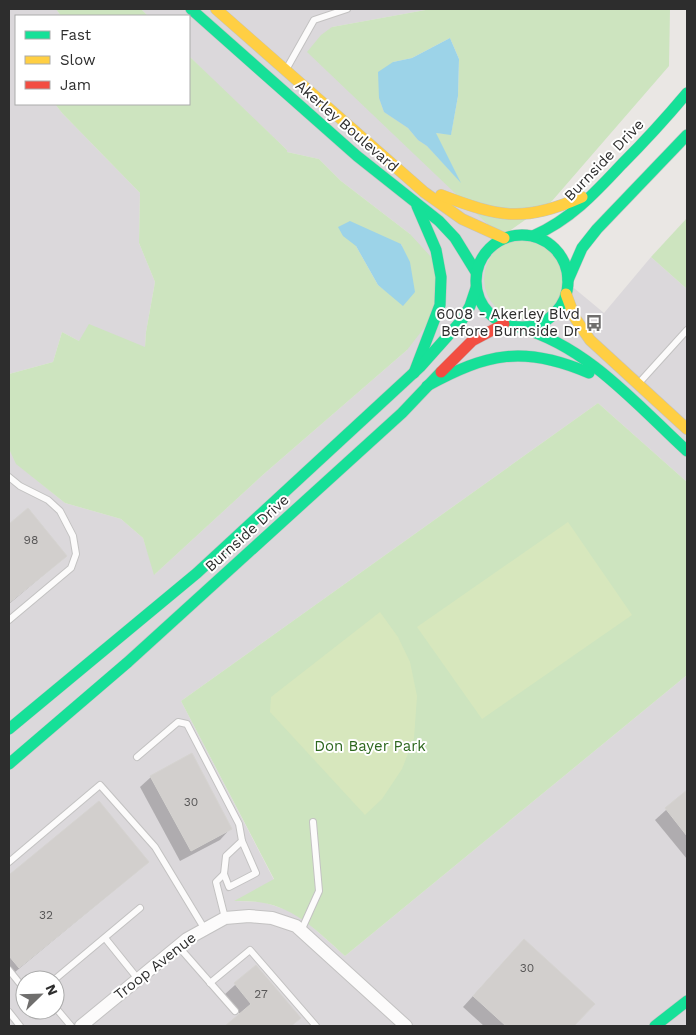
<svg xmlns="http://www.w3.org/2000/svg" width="696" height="1035" font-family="'Work Sans',sans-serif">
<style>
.industrial{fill:#dbd8db;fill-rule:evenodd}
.green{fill:#cde4bf;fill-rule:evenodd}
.pitch{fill:#d7e7bd}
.water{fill:#9cd3e8}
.shadow{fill:#0003}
.building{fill:#d2cfcd;stroke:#d5d3d0}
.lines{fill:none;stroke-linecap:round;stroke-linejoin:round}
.lane-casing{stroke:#c3c2c2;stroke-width:8}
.street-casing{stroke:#c3c2c2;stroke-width:14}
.fast-casing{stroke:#c3c2c2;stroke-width:12}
.slow-casing{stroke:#c3c2c2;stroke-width:12}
.jam-casing{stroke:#c3c2c2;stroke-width:12}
.lane{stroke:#fcfbfb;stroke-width:6}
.street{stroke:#fcfbfb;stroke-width:12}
.fast{stroke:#16e098;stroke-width:11}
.slow{stroke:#ffcf43;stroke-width:11}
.jam{stroke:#f24e42;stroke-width:11}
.labels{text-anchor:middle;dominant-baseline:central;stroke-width:4;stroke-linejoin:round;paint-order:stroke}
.number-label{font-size:12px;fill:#575656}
.street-label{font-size:15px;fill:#2d2d2d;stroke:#fff}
.poi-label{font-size:15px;fill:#2d2d2d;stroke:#fff;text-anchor:end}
.park-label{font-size:15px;fill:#2e681f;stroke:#fff}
</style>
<rect width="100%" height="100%" fill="#eae7e4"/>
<g class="industrial">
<polygon points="9,9 56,9 61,16 16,16 16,104 55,104 62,113 140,193 139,243 155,282 146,332 145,347 79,341 62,332 53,362 9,374"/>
<path d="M141,9h290l-99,18 169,210 44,27 59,49 47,-56 36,32v193l-89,-79 -417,298 93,179 -39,21 28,1 27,9 18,12 37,33 342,-281v351h-678v-577l8,15 48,39 56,16 22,19 12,36 110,-101 142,-123 3,-116 -69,-53 -22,-22 -32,-7v-2l-72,-68 -26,-26v-40h-41zM25,980h30v30h-30z"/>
</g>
<g class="green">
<polygon points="56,9 141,9 148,16 61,16"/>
<path d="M431,9h239l-1,57 -117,135 -51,36 -194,-185 14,-17 11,-8zM450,38l9,21 -1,37 -7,38 -16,-1 24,47 -32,-34 -9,-6 -10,-12 -24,-16 -5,-14 14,-36 19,-4z"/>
<path d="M189,56l98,94v2l32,7 22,22 69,53 33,36 -1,35 -35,45 -142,123 -111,102 -11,-37 -22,-19 -56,-16 -49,-39 -7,-15v-75l44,-12 9,-30 17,9 10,-17 56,23 1,-15 9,-50 -16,-39 1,-50 -78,-80 -7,-9h134zM380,236l22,9 2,60 -26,-20 -22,-39z"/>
<polygon points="687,218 687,289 651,257"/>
<circle cx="524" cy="279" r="40"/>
<path d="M598,403l89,79v193l-342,281c-37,-33 -58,-57 -111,-55l40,-22 -93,-178z"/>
</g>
<g class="pitch">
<polygon points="568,522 632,615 482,719 417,627"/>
<polygon points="380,612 398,637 410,662 417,696 414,738 402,769 382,799 365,815 270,712 271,697"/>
</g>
<g class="water">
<polygon points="450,38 459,59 458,96 451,135 436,133 461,183 427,146 418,140 408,128 384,112 379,98 378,72 393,62 412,58"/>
<polygon points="350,221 401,244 410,262 415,292 403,306 378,285 356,246 343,236 338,227"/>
</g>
<g class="shadow">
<polygon points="28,510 66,556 9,604 9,525"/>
<polygon points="151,777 230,829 220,840 180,861 140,787"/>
<polygon points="687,791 687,859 655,820"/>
<polygon points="99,802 136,872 9,977 9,876"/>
<polygon points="513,952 593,1004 573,1026 484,1026 463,1007"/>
<polygon points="256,966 299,1018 291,1026 228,1026 241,1015 224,995"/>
</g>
<g class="building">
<polygon points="28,508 67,556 9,603 9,524"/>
<polygon points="192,753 232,829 191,851 150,776"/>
<polygon points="687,790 687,836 665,808"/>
<polygon points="99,801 149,862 19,968 9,956 9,875"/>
<polygon points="524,939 595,1004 574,1026 506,1026 473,996"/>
<polygon points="256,965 301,1018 291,1026 225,1026 251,1004 234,983"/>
</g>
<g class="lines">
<g class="lane-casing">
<g id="lane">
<polyline points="287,68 314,20 347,9"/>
<polyline points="639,383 687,330"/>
<polyline points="9,477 20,486 48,500 60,511 73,536 76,554 71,568 9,620"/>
<polyline points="137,757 178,722 187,724 239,824 242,841 226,856 224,874 216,882 225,918"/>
<polyline points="9,862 100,785 155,847 204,928"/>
<polyline points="224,874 229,887 256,873 242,841"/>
<polyline points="301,931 319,891 313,822"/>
<polyline points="105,938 138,979"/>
<polyline points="178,946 235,1011"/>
<polyline points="9,970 25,990"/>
<polyline points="54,980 140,908"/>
<polyline points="210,983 250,950 316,1026"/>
<polyline points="55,1007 71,1026"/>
<polyline points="9,1012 20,1026"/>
</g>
</g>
<g class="street-casing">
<polyline id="street" points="81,1026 187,939 225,918 249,916 272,918 296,926 406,1026"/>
</g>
<g class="fast-casing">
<g id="fast">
<polyline points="191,9 357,156 439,221 455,238 476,272"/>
<circle cx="522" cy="281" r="46"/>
<path d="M533,236c37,-16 62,-43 89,-72 23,-23 44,-46 65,-71"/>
<polyline points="568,280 582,248 597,229 687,135"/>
<path d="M521,328c67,19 116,77 166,123"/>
<polyline points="414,373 440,305 441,277 436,250 417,206"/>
<path d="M427,386c60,-33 97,-41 162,-13"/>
<polyline points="9,729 197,573 420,367 462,320 470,306 476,288"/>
<polyline points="9,764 128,662 402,413 441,372"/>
<polyline points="655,1026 687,1001"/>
</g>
</g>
<g class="slow-casing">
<g id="slow">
<polyline points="216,9 424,192 462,219 504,238"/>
<path d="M441,195c58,22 82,28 141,2"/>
<polyline points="566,294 575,318 590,340 687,429"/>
</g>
</g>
<g class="jam-casing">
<polyline id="jam" points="441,372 472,341 504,324"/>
</g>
<use href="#lane" class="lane"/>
<use href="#street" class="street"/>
<use href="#fast" class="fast"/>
<use href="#slow" class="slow"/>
<use href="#jam" class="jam"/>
</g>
<defs>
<g id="bus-bare" transform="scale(1.35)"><path d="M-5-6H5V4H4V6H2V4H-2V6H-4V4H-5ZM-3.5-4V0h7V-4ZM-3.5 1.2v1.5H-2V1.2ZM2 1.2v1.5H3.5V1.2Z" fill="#6f6e6d" stroke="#fff" stroke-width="2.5" paint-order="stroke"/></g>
</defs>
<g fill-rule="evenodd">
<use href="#bus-bare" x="594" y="323"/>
</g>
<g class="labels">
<g class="number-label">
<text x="31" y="540">98</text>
<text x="191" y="802">30</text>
<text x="46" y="915">32</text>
<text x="527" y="968">30</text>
<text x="261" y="994">27</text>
</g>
<g class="street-label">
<text transform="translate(347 126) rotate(41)">Akerley Boulevard</text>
<text transform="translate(604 160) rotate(-46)">Burnside Drive</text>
<text transform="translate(247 533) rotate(-42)">Burnside Drive</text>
<text transform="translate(155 966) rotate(-38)">Troop Avenue</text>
</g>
<g class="poi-label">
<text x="580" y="314">6008 - Akerley Blvd<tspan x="580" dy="17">Before Burnside Dr</tspan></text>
</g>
<g class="park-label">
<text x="370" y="746">Don Bayer Park</text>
</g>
</g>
<rect width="696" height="1035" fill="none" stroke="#2d2d2d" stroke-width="20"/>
<rect x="15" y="15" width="175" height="90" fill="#ffffff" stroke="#ababab"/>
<rect x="25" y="31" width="25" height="8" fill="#16e098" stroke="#ababab"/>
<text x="60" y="40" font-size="15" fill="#2d2d2d">Fast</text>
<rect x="25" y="56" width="25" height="8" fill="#ffcf43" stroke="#ababab"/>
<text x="60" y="65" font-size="15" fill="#2d2d2d">Slow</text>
<rect x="25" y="81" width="25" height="8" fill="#f24e42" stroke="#ababab"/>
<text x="60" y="90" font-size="15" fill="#2d2d2d">Jam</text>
<g transform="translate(40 995) rotate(67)"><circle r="24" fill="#ffffff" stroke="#ababab"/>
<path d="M0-4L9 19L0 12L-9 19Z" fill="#6f6e6d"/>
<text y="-8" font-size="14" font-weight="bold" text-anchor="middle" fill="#2d2d2d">N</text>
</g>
</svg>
